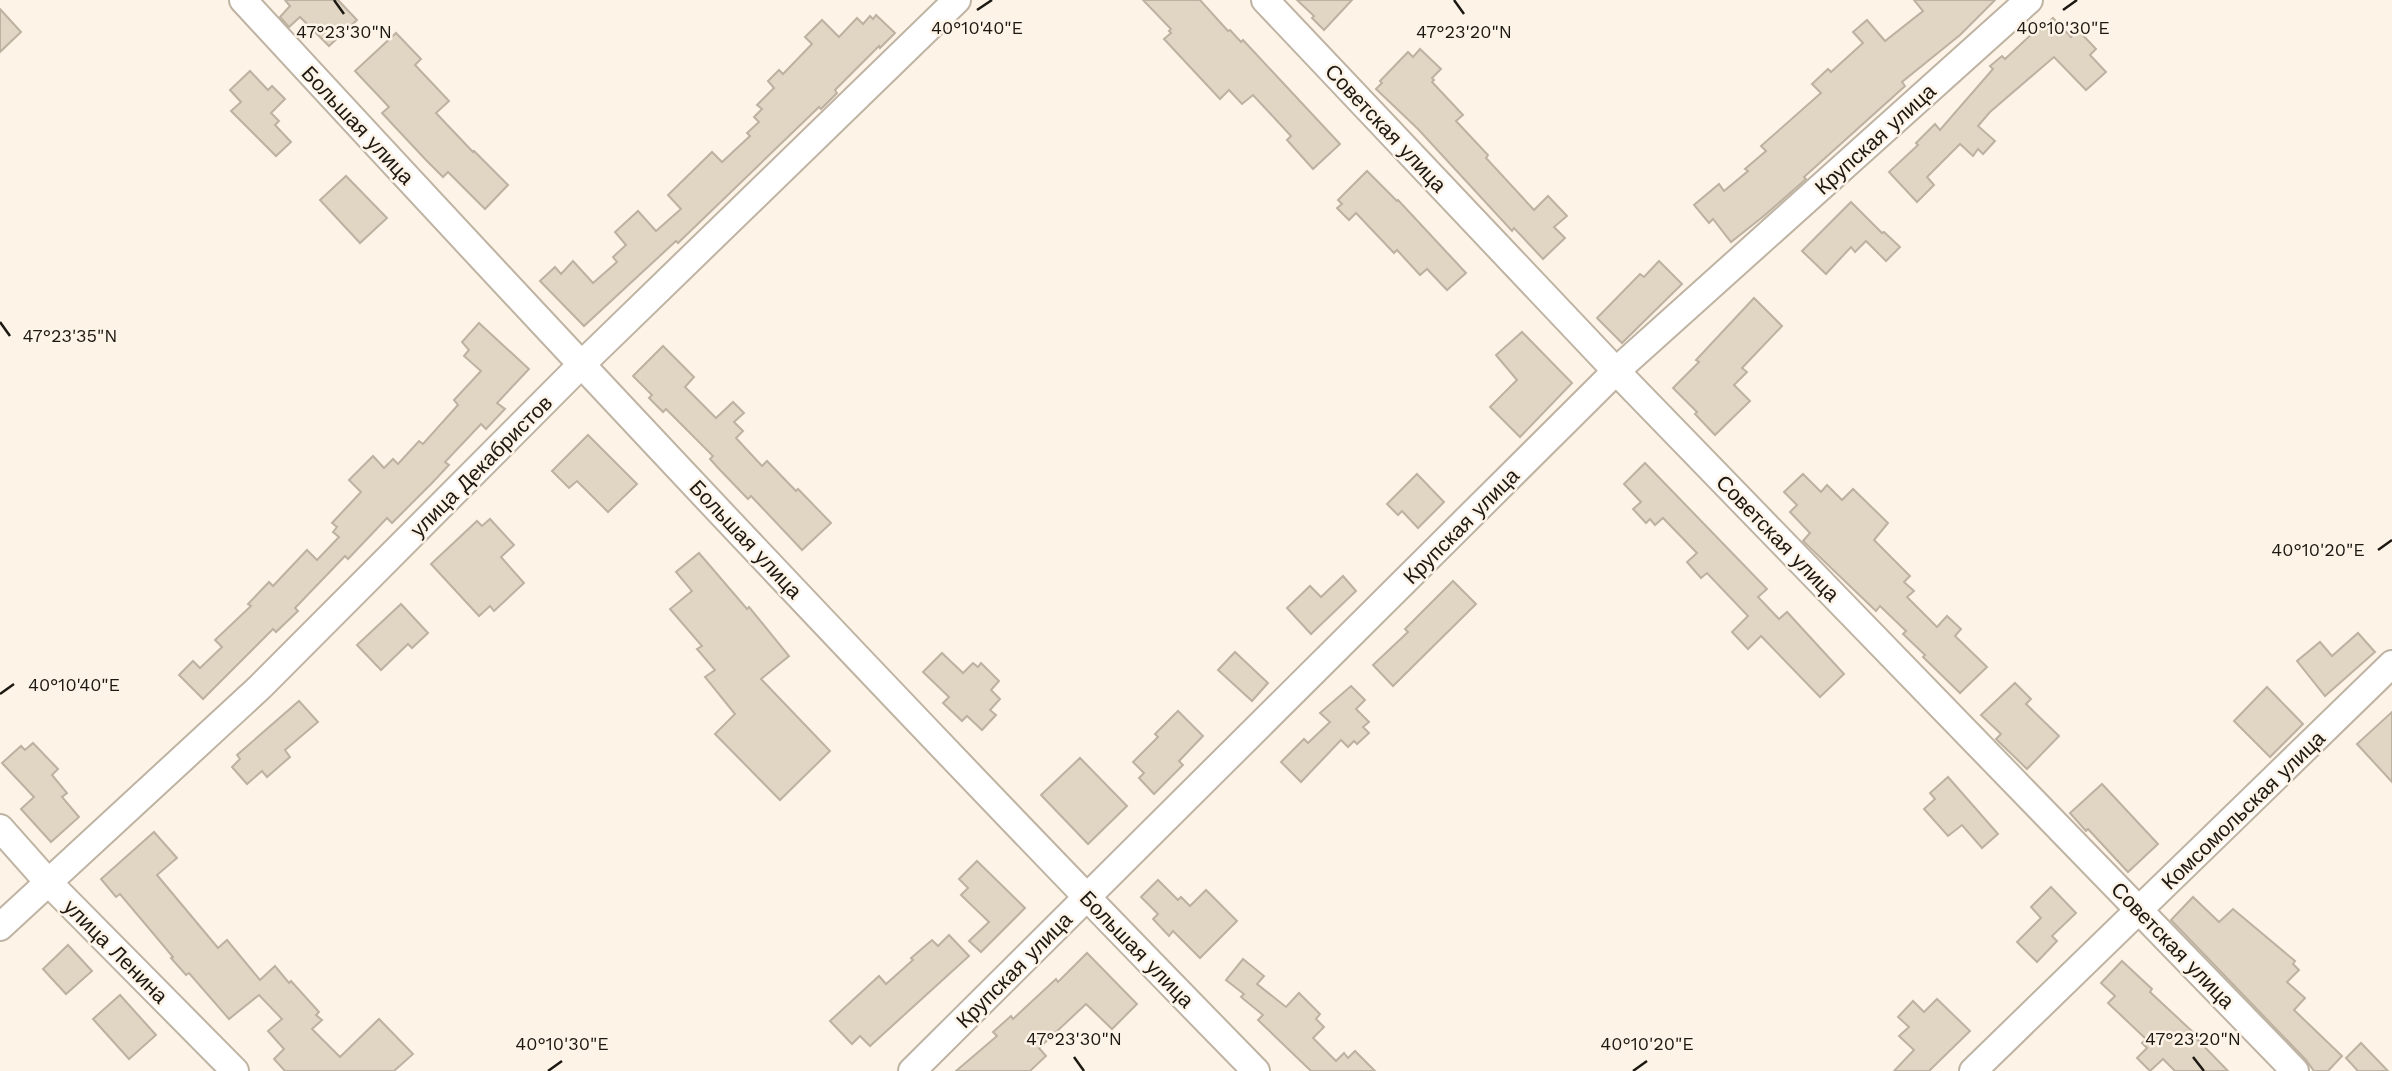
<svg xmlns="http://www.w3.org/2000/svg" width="2392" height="1071" font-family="'Work Sans',sans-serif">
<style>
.building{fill:#e1d5c4;stroke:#bdb1a1;stroke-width:2}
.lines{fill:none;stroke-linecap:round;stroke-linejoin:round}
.minor-casing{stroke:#bfb3a3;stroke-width:30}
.minor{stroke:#fff;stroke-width:26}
.ticks{fill:none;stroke:#1c1812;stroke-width:2.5}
.labels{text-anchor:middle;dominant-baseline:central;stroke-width:5;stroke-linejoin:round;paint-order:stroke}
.street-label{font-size:21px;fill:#1c1812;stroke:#fdf3e6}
.ticks-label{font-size:18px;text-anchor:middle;fill:#1c1812;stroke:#fdf3e6;stroke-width:5;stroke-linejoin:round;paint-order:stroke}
</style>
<rect width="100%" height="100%" fill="#fdf3e6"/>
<g class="building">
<polygon points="285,0 338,0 357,20 329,46 300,17 289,27 280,17 290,6"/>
<polygon points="1143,0 1200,0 1228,31 1230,30 1241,42 1243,40 1340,144 1313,169 1287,140 1291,136 1253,95 1242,104 1229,90 1220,99 1164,39 1171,33 1169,31 1171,29"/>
<polygon points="1297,0 1352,0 1324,30 1312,18 1314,16"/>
<polygon points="1914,0 1995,0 1960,35 1902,82 1905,86 1804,177 1806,179 1765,215 1731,242 1713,219 1709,223 1694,205 1719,184 1724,191 1748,171 1745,169 1766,151 1761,146 1821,93 1812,84 1828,69 1831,72 1863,43 1853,32 1867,20 1885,41 1923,11"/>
<polygon points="0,9 21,32 0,52"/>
<polygon points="876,15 895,33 880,48 879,46 835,90 837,93 821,109 819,107 678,243 676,241 584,326 540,281 555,267 561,274 573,261 593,283 617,262 613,257 626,245 615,232 638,211 656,231 681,209 668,195 712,152 722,162 750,136 747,133 759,122 754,117 762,109 757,105 774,88 768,81 779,70 783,74 812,44 805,37 822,20 839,37 857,18 863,24 870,16 873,19"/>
<polygon points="2053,18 2071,37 2078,30 2096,49 2090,55 2106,72 2086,90 2054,57 1990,112 1978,126 1995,141 1983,154 1978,149 1973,156 1960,144 1927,177 1934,185 1917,202 1889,172 1918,145 1916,143 1935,124 1940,130 1993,69 1990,66 2002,56 2005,59 2038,28 2040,30"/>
<polygon points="396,33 421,59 415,65 449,101 436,113 473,152 474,151 508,185 485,209 448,172 443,177 426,160 382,113 389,107 355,71"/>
<polygon points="1420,49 1441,69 1432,78 1434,80 1432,82 1463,115 1456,121 1488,155 1486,158 1534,210 1548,196 1567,216 1554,227 1565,238 1543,259 1514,228 1512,231 1418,129 1376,89 1382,83 1380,81 1408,52 1413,57"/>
<polygon points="250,71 268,90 272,86 285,99 271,113 279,121 275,125 291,142 276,156 231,111 241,102 230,90"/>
<polygon points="1367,171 1397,201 1398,200 1466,273 1447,290 1427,269 1420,275 1397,250 1394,253 1356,213 1349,220 1337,208 1342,204 1338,200"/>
<polygon points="346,176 387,218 360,243 320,200"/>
<polygon points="1851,202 1882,233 1884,232 1900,247 1886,261 1866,241 1855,252 1851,247 1826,274 1802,251"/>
<polygon points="1659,261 1682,284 1622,343 1597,318 1640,274 1644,277"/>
<polygon points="1754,298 1782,326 1742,368 1747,372 1734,385 1750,401 1715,435 1695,414 1697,412 1673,388 1699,362 1696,360"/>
<polygon points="479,323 529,369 497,403 505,409 486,429 481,424 445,462 449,465 432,483 392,523 387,518 348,559 345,556 295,608 298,611 276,632 273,629 203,699 179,675 193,661 200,668 222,647 215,640 251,606 248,604 269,582 273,586 307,550 317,560 339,537 333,532 337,527 332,523 361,492 349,480 373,456 384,468 393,459 398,464 419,441 423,444 458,405 454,400 481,371 464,356 469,350 462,342"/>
<polygon points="1522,332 1572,383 1520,437 1490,407 1517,380 1496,355"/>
<polygon points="663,346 694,377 685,387 716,418 733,402 744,413 734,422 743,431 736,438 762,466 767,461 796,491 798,489 831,523 802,550 751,496 748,499 720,470 710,459 713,456 666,409 663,412 649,398 652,395 633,376"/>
<polygon points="588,435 637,484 608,512 577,481 569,488 552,471"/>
<polygon points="1645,463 1767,589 1758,597 1779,619 1787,612 1844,674 1820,697 1761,636 1748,649 1732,632 1748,616 1707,573 1701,578 1687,562 1697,553 1663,518 1655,525 1650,519 1646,523 1633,509 1641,502 1624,484"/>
<polygon points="1417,474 1444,502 1418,528 1402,511 1398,515 1387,504"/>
<polygon points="1803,474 1821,492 1827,485 1842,500 1853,489 1888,523 1874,540 1910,576 1904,582 1914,591 1907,597 1937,627 1947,616 1961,629 1955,636 1987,667 1960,693 1923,657 1925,655 1903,634 1906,631 1880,606 1876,611 1803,541 1810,533 1790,512 1797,505 1784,492"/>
<polygon points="490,519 514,545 501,557 524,583 494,611 490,606 479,616 431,564 477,521 482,526"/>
<polygon points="699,553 747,609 749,607 789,656 761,679 830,751 780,800 715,734 735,714 705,677 715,670 697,649 702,646 670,609 692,591 676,572"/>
<polygon points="1343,576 1356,591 1311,634 1287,608 1310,586 1321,597"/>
<polygon points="1453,581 1476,604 1393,686 1373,665 1408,632 1405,629"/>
<polygon points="401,604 428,633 412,648 408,644 381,670 357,645"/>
<polygon points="2358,633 2375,652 2325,696 2297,661 2320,642 2332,656"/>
<polygon points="1235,652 1268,683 1252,701 1218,670"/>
<polygon points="942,653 963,673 973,663 978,667 981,663 999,681 991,690 1000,699 990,710 996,715 982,730 967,716 962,721 943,703 949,697 923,672"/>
<polygon points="2015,683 2031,699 2026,704 2059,736 2027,769 1996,739 2001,734 1981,715"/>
<polygon points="1351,686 1365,700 1356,709 1369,722 1363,727 1369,733 1357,744 1354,741 1348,747 1341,740 1301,782 1281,762 1304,739 1308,743 1330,722 1320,713"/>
<polygon points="2267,687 2303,724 2270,757 2234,721"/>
<polygon points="299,701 318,722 285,750 290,757 267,777 262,771 247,784 232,767 240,759 237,755"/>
<polygon points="1178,711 1203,736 1179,761 1183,765 1154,794 1139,778 1144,773 1133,762 1158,737 1155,734"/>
<polygon points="2392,712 2392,782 2357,744"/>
<polygon points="33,743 58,769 52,775 67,793 62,797 79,817 51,842 21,809 34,797 2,763 21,746 25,750"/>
<polygon points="1080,758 1127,806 1088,844 1041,795"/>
<polygon points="1948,777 1998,834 1982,848 1962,825 1948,836 1924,809 1935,799 1930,793"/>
<polygon points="2102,784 2158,844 2128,872 2088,829 2086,831 2070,813"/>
<polygon points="154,832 177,858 157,875 218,948 227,940 260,980 275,966 289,983 291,981 319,1012 316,1015 322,1020 312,1029 340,1057 379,1019 413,1054 394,1071 285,1071 274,1059 284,1049 268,1031 282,1019 259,995 229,1019 189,973 186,975 171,958 173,957 120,894 116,897 101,879"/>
<polygon points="977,861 1025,908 981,952 969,941 989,922 961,895 968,888 959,879"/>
<polygon points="1158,880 1178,900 1181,897 1190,906 1206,890 1237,921 1200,958 1173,931 1169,936 1153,919 1158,914 1141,897"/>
<polygon points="2051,887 2076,913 2052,936 2057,941 2037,962 2017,942 2041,918 2031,907"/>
<polygon points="2193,897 2219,922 2233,909 2295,961 2293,964 2299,970 2287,982 2305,998 2294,1010 2342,1056 2328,1071 2314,1071 2306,1060 2171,920"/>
<polygon points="949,935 969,956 870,1046 860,1036 852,1044 830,1021 879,976 886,984 913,960 911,958 932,940 938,946"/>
<polygon points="68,945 92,971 66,994 43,969"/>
<polygon points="1087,953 1137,1004 1112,1029 1086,1004 1039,1048 1046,1056 1030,1071 956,1071 997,1036 993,1032 1011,1016 1013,1019 1056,979 1058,982"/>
<polygon points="1243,959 1264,976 1257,984 1286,1007 1299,993 1320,1014 1316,1019 1324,1027 1313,1038 1336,1061 1344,1053 1348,1058 1355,1051 1375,1071 1311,1071 1258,1020 1263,1015 1241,997 1244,994 1226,980"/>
<polygon points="2122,961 2152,989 2150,992 2195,1034 2193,1035 2228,1071 2175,1071 2163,1059 2150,1071 2137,1058 2147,1048 2142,1043 2146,1039 2108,1003 2115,996 2101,983"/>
<polygon points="120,995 156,1035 129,1059 93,1019"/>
<polygon points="1937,999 1970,1031 1929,1071 1894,1071 1914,1050 1899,1036 1909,1027 1898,1017 1913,1001 1924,1012"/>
<polygon points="2361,1043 2388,1071 2358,1071 2346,1058"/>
</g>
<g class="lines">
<g class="minor-casing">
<g id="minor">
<path d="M243,0c333,361 669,720 1013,1071"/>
<polyline points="1265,0 1616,371 2295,1071"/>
<polyline points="0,828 48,882 235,1071"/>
<polyline points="0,927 260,687 581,365 957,0"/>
<polyline points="912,1071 1616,371 2029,0"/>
<polyline points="1973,1071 2392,664"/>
</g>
</g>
<use href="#minor" class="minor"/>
</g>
<path class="ticks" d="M334,0l10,14M1454,0l10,14M977,10l15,-10M2063,10l14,-10M0,322l10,14M2378,550l14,-10M0,694l14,-10M1074,1057l10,14M2193,1057l11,14M548,1071l14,-10M1633,1071l14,-10"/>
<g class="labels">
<g class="street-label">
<text transform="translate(358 125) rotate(47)">Большая улица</text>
<text transform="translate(1386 128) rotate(47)">Советская улица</text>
<text transform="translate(1875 139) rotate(-42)">Крупская улица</text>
<text transform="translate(481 466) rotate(-45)">улица Декабристов</text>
<text transform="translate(1461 526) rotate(-45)">Крупская улица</text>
<text transform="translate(1778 538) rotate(46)">Советская улица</text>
<text transform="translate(746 539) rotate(47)">Большая улица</text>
<text transform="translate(2243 810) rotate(-44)">Комсомольская улица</text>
<text transform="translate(2173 945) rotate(46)">Советская улица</text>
<text transform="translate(1137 949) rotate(46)">Большая улица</text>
<text transform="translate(116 951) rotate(45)">улица Ленина</text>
<text transform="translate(1014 970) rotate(-45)">Крупская улица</text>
</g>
</g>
<g class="ticks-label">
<text x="977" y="34">40°10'40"E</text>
<text x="2063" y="34">40°10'30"E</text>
<text x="344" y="38">47°23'30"N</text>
<text x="1464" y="38">47°23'20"N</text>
<text x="70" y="342">47°23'35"N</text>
<text x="2318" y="556">40°10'20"E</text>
<text x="74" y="691">40°10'40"E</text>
<text x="1074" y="1045">47°23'30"N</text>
<text x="2193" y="1045">47°23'20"N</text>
<text x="562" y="1050">40°10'30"E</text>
<text x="1647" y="1050">40°10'20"E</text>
</g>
</svg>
